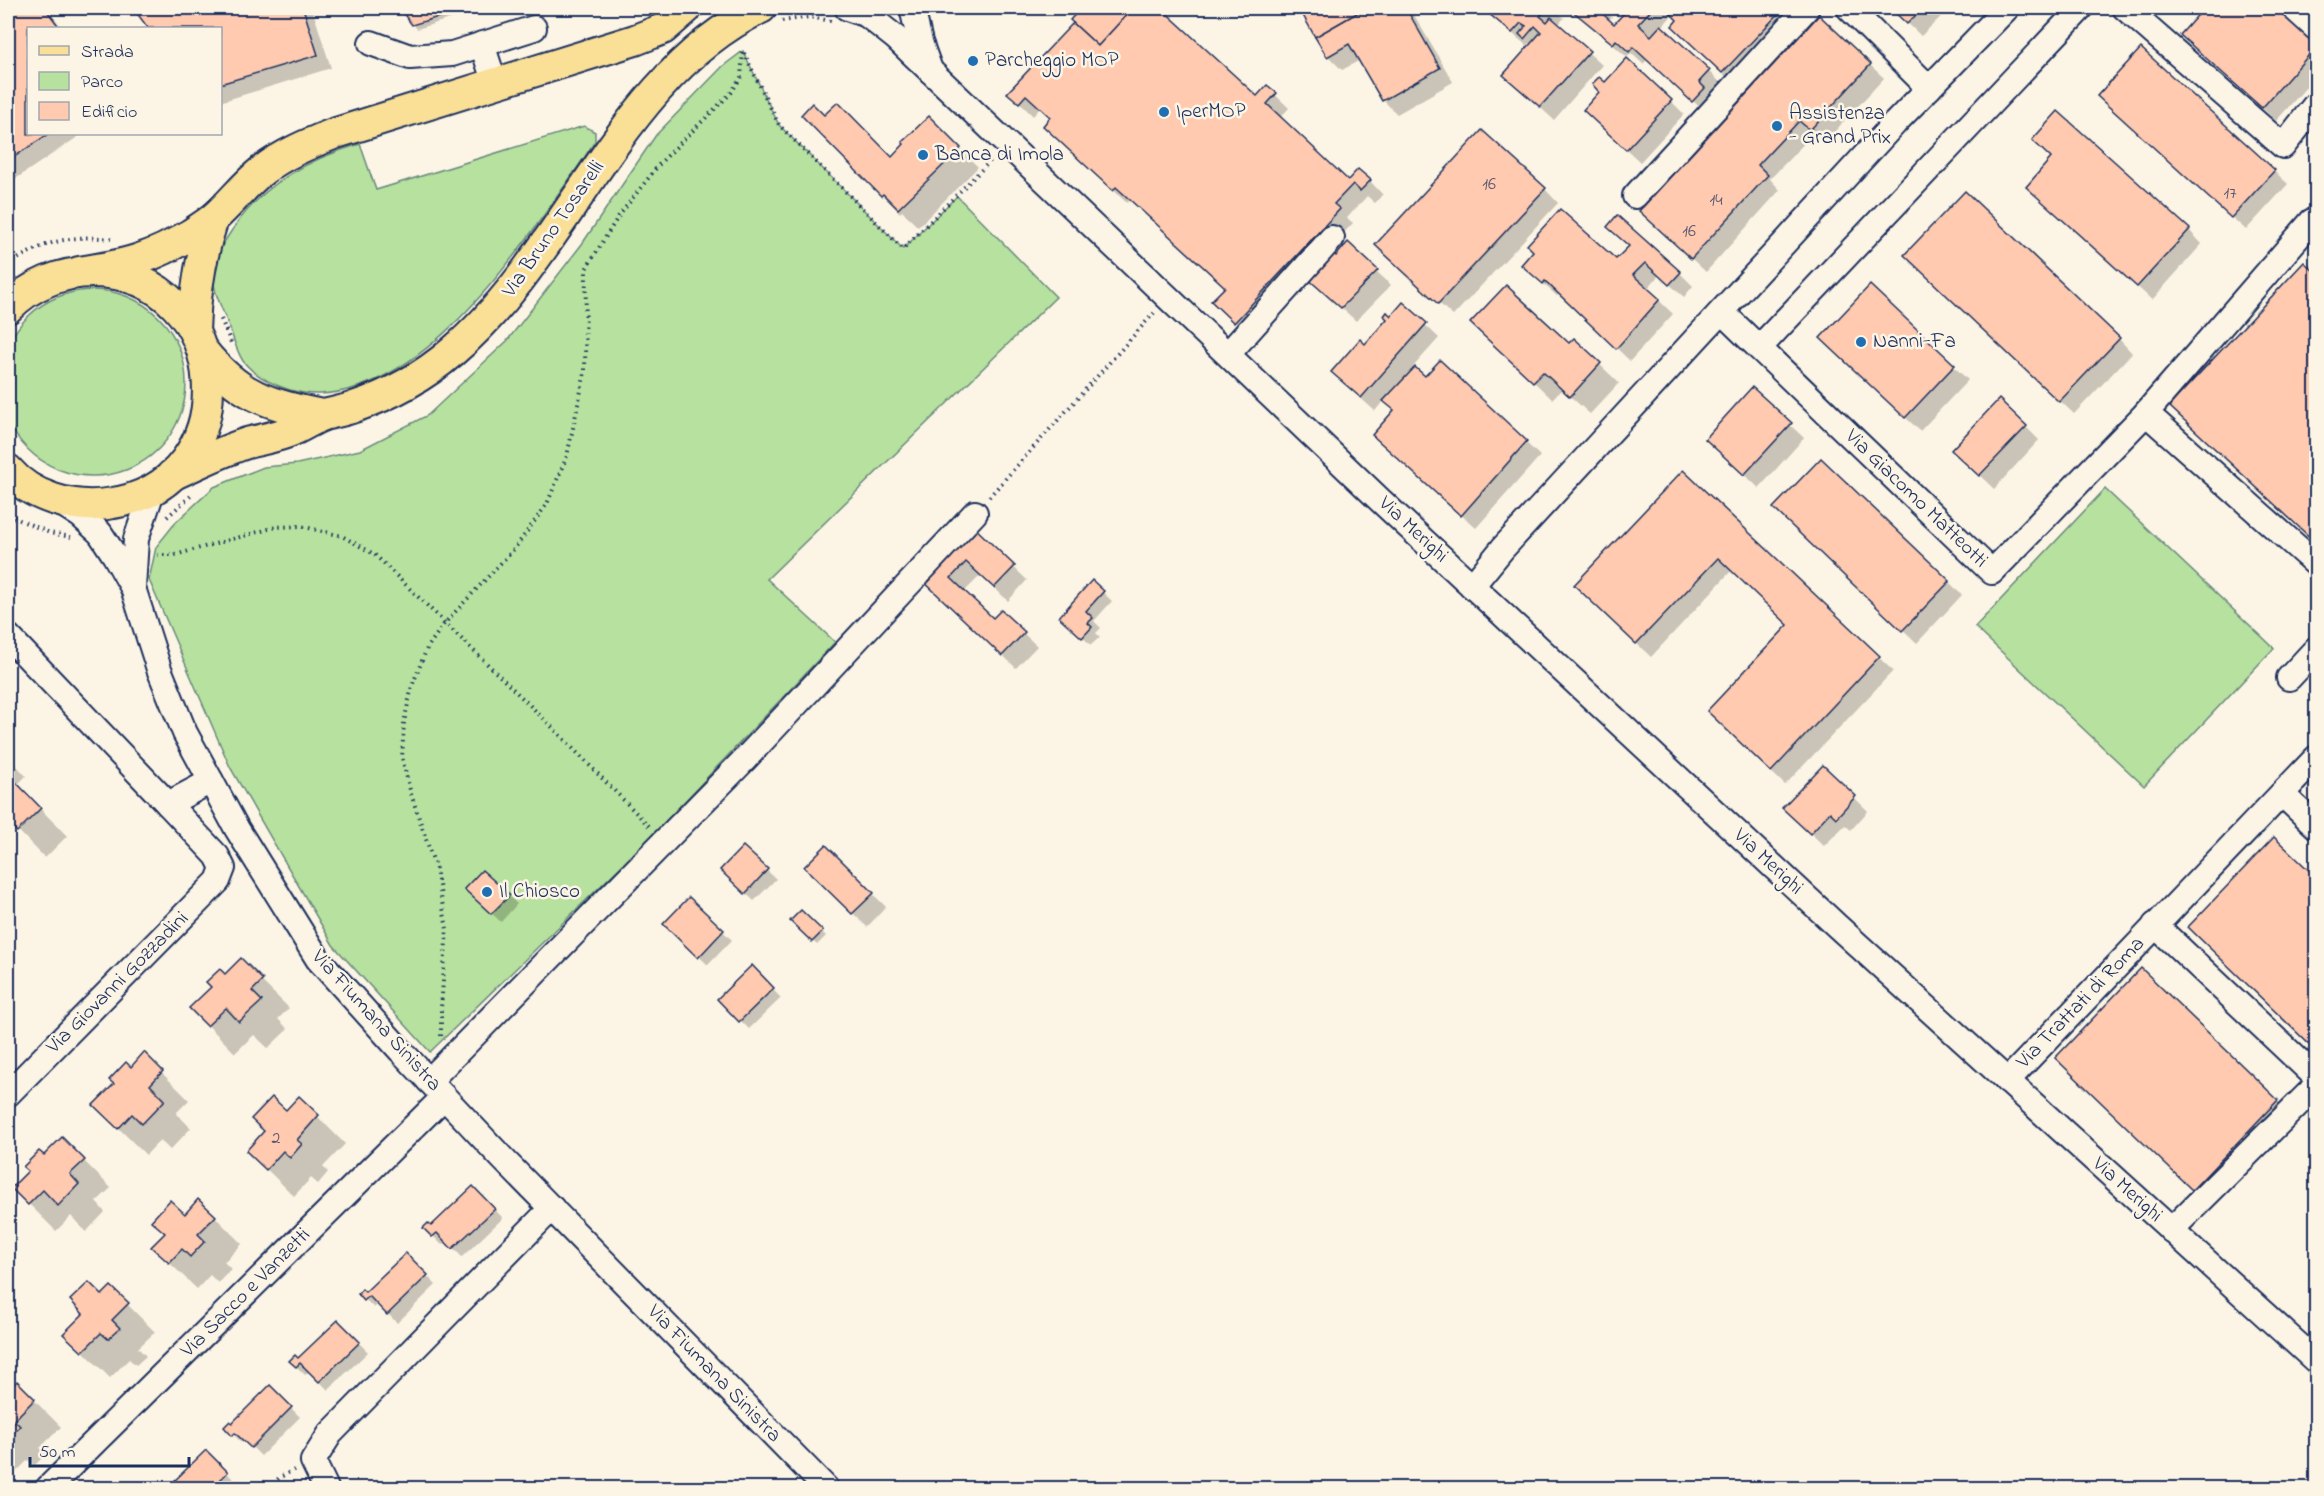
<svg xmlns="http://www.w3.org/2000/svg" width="2324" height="1496" font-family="'Indie Flower',sans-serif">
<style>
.green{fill:#b7e19e;stroke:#69887e;stroke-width:1.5}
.shadow{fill:#0003}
.building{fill:#ffcaaf;stroke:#1b2f5e;stroke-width:1.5}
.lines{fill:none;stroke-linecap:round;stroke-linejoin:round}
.minor-casing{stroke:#1b2f5e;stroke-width:28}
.major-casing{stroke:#1b2f5e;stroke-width:34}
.path{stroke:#1b2f5e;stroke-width:4;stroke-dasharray:1.5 4.5;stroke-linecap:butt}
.minor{stroke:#fcf5e5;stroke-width:24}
.major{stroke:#fadf96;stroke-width:30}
.poi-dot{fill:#1f6fb2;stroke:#fcf5e5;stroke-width:2}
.labels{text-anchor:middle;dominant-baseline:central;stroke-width:5;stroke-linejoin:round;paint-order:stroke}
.number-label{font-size:18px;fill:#545672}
.poi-label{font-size:21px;fill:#1b2f5e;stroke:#fcf5e5;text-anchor:start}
.street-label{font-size:21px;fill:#1b2f5e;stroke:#fcf5e5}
</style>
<rect width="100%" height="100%" fill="#fcf5e5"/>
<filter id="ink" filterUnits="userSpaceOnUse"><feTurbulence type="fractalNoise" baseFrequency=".0167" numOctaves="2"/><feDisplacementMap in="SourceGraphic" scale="12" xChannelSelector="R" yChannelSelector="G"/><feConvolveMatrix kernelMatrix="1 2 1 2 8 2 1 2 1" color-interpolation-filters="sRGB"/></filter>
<g filter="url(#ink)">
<g class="green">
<polygon points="743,51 779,125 903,249 957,196 1056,297 767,579 835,642 650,838 430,1052 333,945 230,767 149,580 156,547 176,522 214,487 264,467 297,464 360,450 428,415 507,341 582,244 656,135 723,66"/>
<path d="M584,126l11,6v9c-14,23 -31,45 -46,67 -50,71 -133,182 -229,186 -25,1 -61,-12 -77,-33 -8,-12 -11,-30 -17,-42 -8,-21 -16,-33 -11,-56 3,-12 10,-23 17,-33 31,-46 76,-71 128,-86l16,46z"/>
<circle cx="93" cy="383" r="93"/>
<polygon points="2105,489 2274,648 2144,786 1975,627"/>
</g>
<g class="shadow">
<polygon points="20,8 47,8 62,28 28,28 28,134 82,134 8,184 8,16"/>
<polygon points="135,8 312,8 331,68 220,102 220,28 150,28"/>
<polygon points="401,8 485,8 417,29"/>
<polygon points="1083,8 1160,8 1257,98 1267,87 1289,108 1280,118 1348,182 1370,181 1383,195 1375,203 1367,196 1347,218 1353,223 1249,335 1227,315 1226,287 1131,199 1127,203 1058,139 1052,118 1041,107 1033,116 1010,93 1075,23 1072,20"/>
<polygon points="1300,8 1410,8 1453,82 1397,114 1383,100 1360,60 1342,70 1328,56"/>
<polygon points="1483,8 1562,8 1558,12 1564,18 1558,25 1602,65 1554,120 1519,88 1532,45 1529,43 1527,46"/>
<polygon points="1570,8 1603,8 1612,17 1609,21 1614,26 1626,12 1621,8 1810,8 1736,86 1688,40 1679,20 1673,14 1662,27 1723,85 1707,114 1648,59 1643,64 1631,53 1627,57"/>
<polygon points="1892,8 1950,8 1921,36"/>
<polygon points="2206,8 2284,8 2316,36 2316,76 2276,121 2182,35"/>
<polygon points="1870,65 1884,78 1825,142 1814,133 1770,179 1780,190 1706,272 1654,224"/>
<polygon points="1605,84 1671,101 1684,114 1640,162 1598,123 1601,92"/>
<polygon points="2113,110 2274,171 2288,184 2246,230"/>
<polygon points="803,115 824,117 892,159 929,118 978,167 918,227 902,211 900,213"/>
<polygon points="2053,159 2189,230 2202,244 2152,300 2041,200"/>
<polygon points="1545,189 1558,203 1453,316 1391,259"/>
<polygon points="1348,245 1391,285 1356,321 1323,291 1336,258"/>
<polygon points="1630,247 1680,273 1693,286 1684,297 1659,275 1647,289 1673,314 1630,361 1560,294 1557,296 1537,278 1617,261"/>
<polygon points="2304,264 2316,275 2316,542 2185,420"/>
<polygon points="1920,269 2119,339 2132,353 2074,414"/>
<polygon points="1870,287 1968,380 1920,431 1836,352"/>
<polygon points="1403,304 1439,338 1413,367 1425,378 1440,362 1540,456 1476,528 1387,448 1395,411 1384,400 1375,411 1346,385 1365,346"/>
<polygon points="1574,340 1619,383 1590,414 1562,389 1552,399 1491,341 1569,345"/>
<polygon points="1752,389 1804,438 1759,488 1720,452"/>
<polygon points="2026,427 2039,440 1994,489 1967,463"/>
<polygon points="1683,472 1893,671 1785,785 1722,725 1790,625 1732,570 1651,657 1589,599"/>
<polygon points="1789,522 1949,582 1962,595 1917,643"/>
<polygon points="972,527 1027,580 1008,601 981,575 964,592 993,620 1023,633 1037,646 1016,668 937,592"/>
<polygon points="1092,582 1112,601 1094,621 1101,628 1096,633 1100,637 1091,645 1069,625"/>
<polygon points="8,756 26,776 17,785 67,836 45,858 8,820"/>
<polygon points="1823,767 1868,811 1851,830 1845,825 1824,846 1798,821"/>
<polygon points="2274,839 2316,879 2316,1049 2203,941"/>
<polygon points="826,847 886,907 867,927 806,867"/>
<polygon points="743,848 776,879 754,901 722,870"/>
<polygon points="509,896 517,904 501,922 475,898"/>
<polygon points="689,899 732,940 708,965 665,924"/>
<polygon points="801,912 826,936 817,945 792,921"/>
<polygon points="241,961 289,1008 278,1019 288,1029 268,1048 254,1035 235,1053 191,1008"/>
<polygon points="752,968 781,998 749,1029 719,999"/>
<polygon points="2141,970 2291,1114 2206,1202 2070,1072"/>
<polygon points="8,1024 13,1030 8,1035"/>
<polygon points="144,1055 189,1100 176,1113 191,1128 170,1150 160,1140 146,1155 95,1105"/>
<polygon points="299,1098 345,1144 323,1167 328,1172 318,1184 311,1178 294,1196 248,1151"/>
<polygon points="62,1139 111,1188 96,1202 105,1212 86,1232 71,1216 56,1231 13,1188"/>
<polygon points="473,1188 503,1218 462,1257 446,1241 442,1245 425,1228 431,1228"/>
<polygon points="185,1216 215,1217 242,1244 224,1262 231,1269 218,1283 210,1275 197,1289 153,1247"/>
<polygon points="406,1255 436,1285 397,1323 378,1304 374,1308 360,1294 366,1294"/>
<polygon points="111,1288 155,1332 138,1348 146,1356 136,1365 129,1359 110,1378 66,1334"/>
<polygon points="338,1322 368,1352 328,1390 310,1371 305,1375 291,1361 298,1360"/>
<polygon points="17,1383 61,1427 40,1448 46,1454 34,1466 28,1460 14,1474 8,1467 8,1392"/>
<polygon points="270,1387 300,1417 261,1456 245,1440 242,1443 226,1427 232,1425"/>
<polygon points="206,1452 236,1482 229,1488 169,1488"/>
</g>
<g class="building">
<polygon points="17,8 45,8 60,28 28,28 28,134 48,134 8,161 8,14"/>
<polygon points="133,8 303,8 318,55 220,84 220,28 148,28"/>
<polygon points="399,8 469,8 412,25"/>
<polygon points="1081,8 1133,8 1098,46 1070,20"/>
<polygon points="1133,8 1161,8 1257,96 1267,85 1277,93 1267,104 1348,180 1358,169 1371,180 1360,191 1353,184 1334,204 1340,209 1234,323 1211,301 1225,287 1116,187 1113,191 1043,126 1050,117 1026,95 1019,103 1007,93 1073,23 1098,46"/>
<polygon points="1299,8 1366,8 1315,37"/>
<polygon points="1366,8 1406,8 1440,68 1382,101 1349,44 1327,57 1315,37"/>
<polygon points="1482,8 1548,8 1540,16 1547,22 1551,17 1590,51 1540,107 1503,75 1541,32 1535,26 1524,39 1519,34 1526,26 1521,23 1512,33"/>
<polygon points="1569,8 1596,8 1614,24 1625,12 1620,8 1653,8 1638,24 1651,36 1661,25 1710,70 1699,82 1705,88 1692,102 1633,47 1629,52 1616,40 1613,44"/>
<polygon points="1675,8 1784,8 1722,73 1672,26 1677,20 1670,13"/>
<polygon points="1890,8 1923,8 1907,24"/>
<polygon points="2204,8 2287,8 2316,34 2316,47 2262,108 2180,35"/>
<polygon points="1819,15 1871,64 1810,130 1799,121 1758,165 1768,175 1691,259 1639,211"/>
<polygon points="2141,48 2275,170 2231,218 2097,96"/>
<polygon points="1627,58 1672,100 1626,150 1583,110 1599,92 1592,84 1599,77 1605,82"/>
<polygon points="838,102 892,157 904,144 902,142 929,116 961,148 898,209 883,194 881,196 801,115 812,103 824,115"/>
<polygon points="2058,111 2190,229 2137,287 2026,187 2051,158 2032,140"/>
<polygon points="1482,130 1546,188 1438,304 1375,245"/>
<polygon points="1965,191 2120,338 2059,402 1904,255"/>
<polygon points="1560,209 1616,259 1629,246 1607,227 1617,215 1681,272 1669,285 1645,263 1633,275 1660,299 1616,349 1545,281 1543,284 1521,265 1533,251 1527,245"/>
<polygon points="1348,242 1378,270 1341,308 1307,278 1331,251 1336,256"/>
<polygon points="2304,262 2316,273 2316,543 2169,406"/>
<polygon points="1506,285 1569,343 1574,338 1601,363 1570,397 1543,372 1533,382 1470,323"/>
<polygon points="1870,285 1955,365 1905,418 1820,338"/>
<polygon points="1403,302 1427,323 1361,398 1331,372 1360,339 1365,344 1387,319 1384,316 1387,312 1391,316"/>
<polygon points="1440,360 1527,441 1461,516 1372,435 1394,410 1383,401 1415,367 1425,376"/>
<polygon points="1752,387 1792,423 1744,475 1705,439"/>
<polygon points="1999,399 2027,426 1979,476 1951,450"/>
<polygon points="1821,458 1950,581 1902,631 1773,508"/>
<polygon points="1683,470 1880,656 1771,772 1707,711 1788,625 1718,558 1636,644 1574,585"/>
<polygon points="972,525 1015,566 994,588 966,562 951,578 993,618 1001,610 1025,632 1002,656 921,579"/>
<polygon points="1092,580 1104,591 1086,611 1093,618 1088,623 1092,627 1082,638 1059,617"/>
<polygon points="1823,765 1856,796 1836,818 1830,812 1810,834 1782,808"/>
<polygon points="8,774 41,808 17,832 8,822"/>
<polygon points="2274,837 2316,877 2316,1051 2188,927"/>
<polygon points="826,845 874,893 852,914 804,867"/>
<polygon points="743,846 768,869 745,894 720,870"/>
<polygon points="482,870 510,895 491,914 464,889"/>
<polygon points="689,897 724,930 698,958 663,924"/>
<polygon points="801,910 823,931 812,942 790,921"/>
<polygon points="241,958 263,980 252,991 262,1001 239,1022 226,1008 207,1026 189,1008 211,987 206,982 220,969 225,974"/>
<polygon points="752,965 774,988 739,1022 717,999"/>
<polygon points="2141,968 2278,1100 2192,1190 2055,1058"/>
<polygon points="144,1052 163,1071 150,1085 165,1100 142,1124 132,1114 118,1129 93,1105 114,1084 109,1080 126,1062 131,1067"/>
<polygon points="299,1096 319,1115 297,1140 302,1144 290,1158 283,1151 266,1170 246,1151 264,1131 251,1119 272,1097 286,1110"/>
<polygon points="62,1137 85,1160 70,1174 79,1184 58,1206 43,1190 28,1205 11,1188 28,1171 23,1167 39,1151 44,1155"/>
<polygon points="473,1186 495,1209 452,1249 437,1233 432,1237 423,1228 428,1223 431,1226"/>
<polygon points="198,1199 216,1216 198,1234 205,1241 190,1257 182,1249 169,1263 151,1247 165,1233 151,1221 170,1200 185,1214"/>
<polygon points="406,1253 428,1275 387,1315 369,1296 364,1301 358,1294 362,1289 365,1292"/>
<polygon points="89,1282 102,1295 111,1286 129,1303 112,1320 120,1328 108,1339 101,1333 82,1352 63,1334 83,1314 70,1300"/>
<polygon points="338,1320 360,1342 319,1382 300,1363 296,1367 289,1361 295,1355 298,1358"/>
<polygon points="17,1381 35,1399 14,1420 20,1426 8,1438 8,1390"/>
<polygon points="270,1385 292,1407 251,1448 235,1433 232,1436 224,1427 230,1421 232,1423"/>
<polygon points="206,1450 228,1472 212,1488 167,1488"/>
</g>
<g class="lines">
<g class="minor-casing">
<g id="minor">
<polyline points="847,8 867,15 896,38 1381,501 1837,926 2316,1361"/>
<polyline points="912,8 920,42 929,67"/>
<polyline points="1849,8 1929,88"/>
<polyline points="2081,8 1759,348 1992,572 2146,413"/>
<polyline points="2125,8 2283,146 2316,104"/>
<polyline points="2294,8 2316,28"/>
<polyline points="371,43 410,57 452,54 534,28"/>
<polyline points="482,44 495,84"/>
<polyline points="1635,196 1807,8"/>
<polyline points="2316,226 2312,221 2146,413 2316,564"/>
<polyline points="1722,312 1759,348"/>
<polyline points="1228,354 1332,238"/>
<polyline points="59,502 81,516 100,533 115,556 133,588 159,669 185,733 237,829 318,959 401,1051 502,1158 826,1488"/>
<polyline points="1472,586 1503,548 1895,123 2007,8"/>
<polyline points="133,588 136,539 153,489"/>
<polyline points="8,636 168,804"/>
<polyline points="2289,678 2316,649"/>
<polyline points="2282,794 2316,826"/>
<polyline points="2155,925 2316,1077"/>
<polyline points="429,1081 745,759 975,513"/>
<polyline points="2007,1081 2316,758"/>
<polyline points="8,1094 218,881 223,868 217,856 168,804 211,781"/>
<polyline points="2171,1230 2316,1086"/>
<polyline points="48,1488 444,1097"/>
<polyline points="326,1488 313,1461 330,1434 552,1208"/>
</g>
</g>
<g class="major-casing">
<g id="major">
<path d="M79,272c45,-7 73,-13 112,-38 7,-5 16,-10 23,-16 17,-15 31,-34 49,-48 21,-16 45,-26 70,-36l302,-94 28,-11 24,-21"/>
<path d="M8,308c22,-23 53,-36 85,-36 143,1 158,214 14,232 -35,5 -76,-7 -99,-34"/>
<path d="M194,331c1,-40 6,-74 19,-112"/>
<path d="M203,351c36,45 65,53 119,64"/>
<path d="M172,475c25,-11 50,-24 75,-32 15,-4 30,-6 44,-12 11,-4 21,-12 33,-16 10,-3 20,-4 30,-8 36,-12 69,-30 98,-55 116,-98 168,-277 309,-344"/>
</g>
</g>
<g class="path">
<polyline points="782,21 810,17 831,21"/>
<polyline points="744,53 779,125 903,249 992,159"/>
<path d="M8,265c35,-23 62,-31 103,-26"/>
<polyline points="221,319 232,345"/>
<polyline points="989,497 1154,313"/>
<polyline points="8,515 50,533 71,537"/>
<polyline points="167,517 193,494"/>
<polyline points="157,555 175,555 276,527 301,526 342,536 374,554 547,722 649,826"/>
<polyline points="441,1036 441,1008 447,929 436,869 411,794 402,758 404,722 412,686 427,648 444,624 515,548 547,504 567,456 585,372 586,269 618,217 661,162 731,93 741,77 743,51"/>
<polyline points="269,1488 280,1477 294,1470"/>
</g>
<use href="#minor" class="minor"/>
<use href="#major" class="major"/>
</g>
</g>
<g class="poi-dot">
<circle cx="973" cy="61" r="6"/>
<circle cx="1164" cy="112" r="6"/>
<circle cx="1777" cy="126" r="6"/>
<circle cx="923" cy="155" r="6"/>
<circle cx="1861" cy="342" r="6"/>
<circle cx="487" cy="892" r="6"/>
</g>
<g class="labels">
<g class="number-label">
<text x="1489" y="185">16</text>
<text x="2230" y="194">17</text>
<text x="1716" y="201">14</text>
<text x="1689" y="232">16</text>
<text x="276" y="1139">2</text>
</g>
<g class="poi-label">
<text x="985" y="61">Parcheggio MOP</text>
<text x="1176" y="112">IperMOP</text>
<text x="1789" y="114">Assistenza<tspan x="1789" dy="24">- Grand Prix</tspan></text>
<text x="935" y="155">Banca di Imola</text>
<text x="1873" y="342">Nanni-Fa</text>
<text x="499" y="892">Il Chiosco</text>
</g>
<g class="street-label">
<text transform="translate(554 229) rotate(-55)">Via Bruno Tosarelli</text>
<text transform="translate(1916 499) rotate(44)">Via Giacomo Matteotti</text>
<text transform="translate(1413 530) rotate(43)">Via Merighi</text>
<text transform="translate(1768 862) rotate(43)">Via Merighi</text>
<text transform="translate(118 983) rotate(-45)">Via Giovanni Gozzadini</text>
<text transform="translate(2081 1003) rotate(-46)">Via Trattati di Roma</text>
<text transform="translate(376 1021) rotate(48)">Via Fiumana Sinistra</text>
<text transform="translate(2127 1190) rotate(42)">Via Merighi</text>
<text transform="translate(246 1293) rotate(-45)">Via Sacco e Vanzetti</text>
<text transform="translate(714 1374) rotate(46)">Via Fiumana Sinistra</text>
</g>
</g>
<rect width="2324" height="1496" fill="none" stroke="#fcf5e5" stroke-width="30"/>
<rect x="15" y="15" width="2294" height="1466" fill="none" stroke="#1b2f5e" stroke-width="2" filter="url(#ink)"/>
<rect x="27" y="27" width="195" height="108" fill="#fcf5e5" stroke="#a2a6af" stroke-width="1.5"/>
<rect x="39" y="46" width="30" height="9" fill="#fadf96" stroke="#a2a6af" stroke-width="1.5"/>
<text x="81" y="57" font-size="18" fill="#1b2f5e">Strada</text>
<rect x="39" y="72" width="30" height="18" fill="#b7e19e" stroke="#a2a6af" stroke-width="1.5"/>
<text x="81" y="87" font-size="18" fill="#1b2f5e">Parco</text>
<rect x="39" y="102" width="30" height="18" fill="#ffcaaf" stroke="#a2a6af" stroke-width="1.5"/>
<text x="81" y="117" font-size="18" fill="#1b2f5e">Edificio</text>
<path d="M30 1457v9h159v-9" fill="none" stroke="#1b2f5e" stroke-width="3"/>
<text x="39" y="1457" font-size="18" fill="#1b2f5e" stroke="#fcf5e5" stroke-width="4.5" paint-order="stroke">50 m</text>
</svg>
